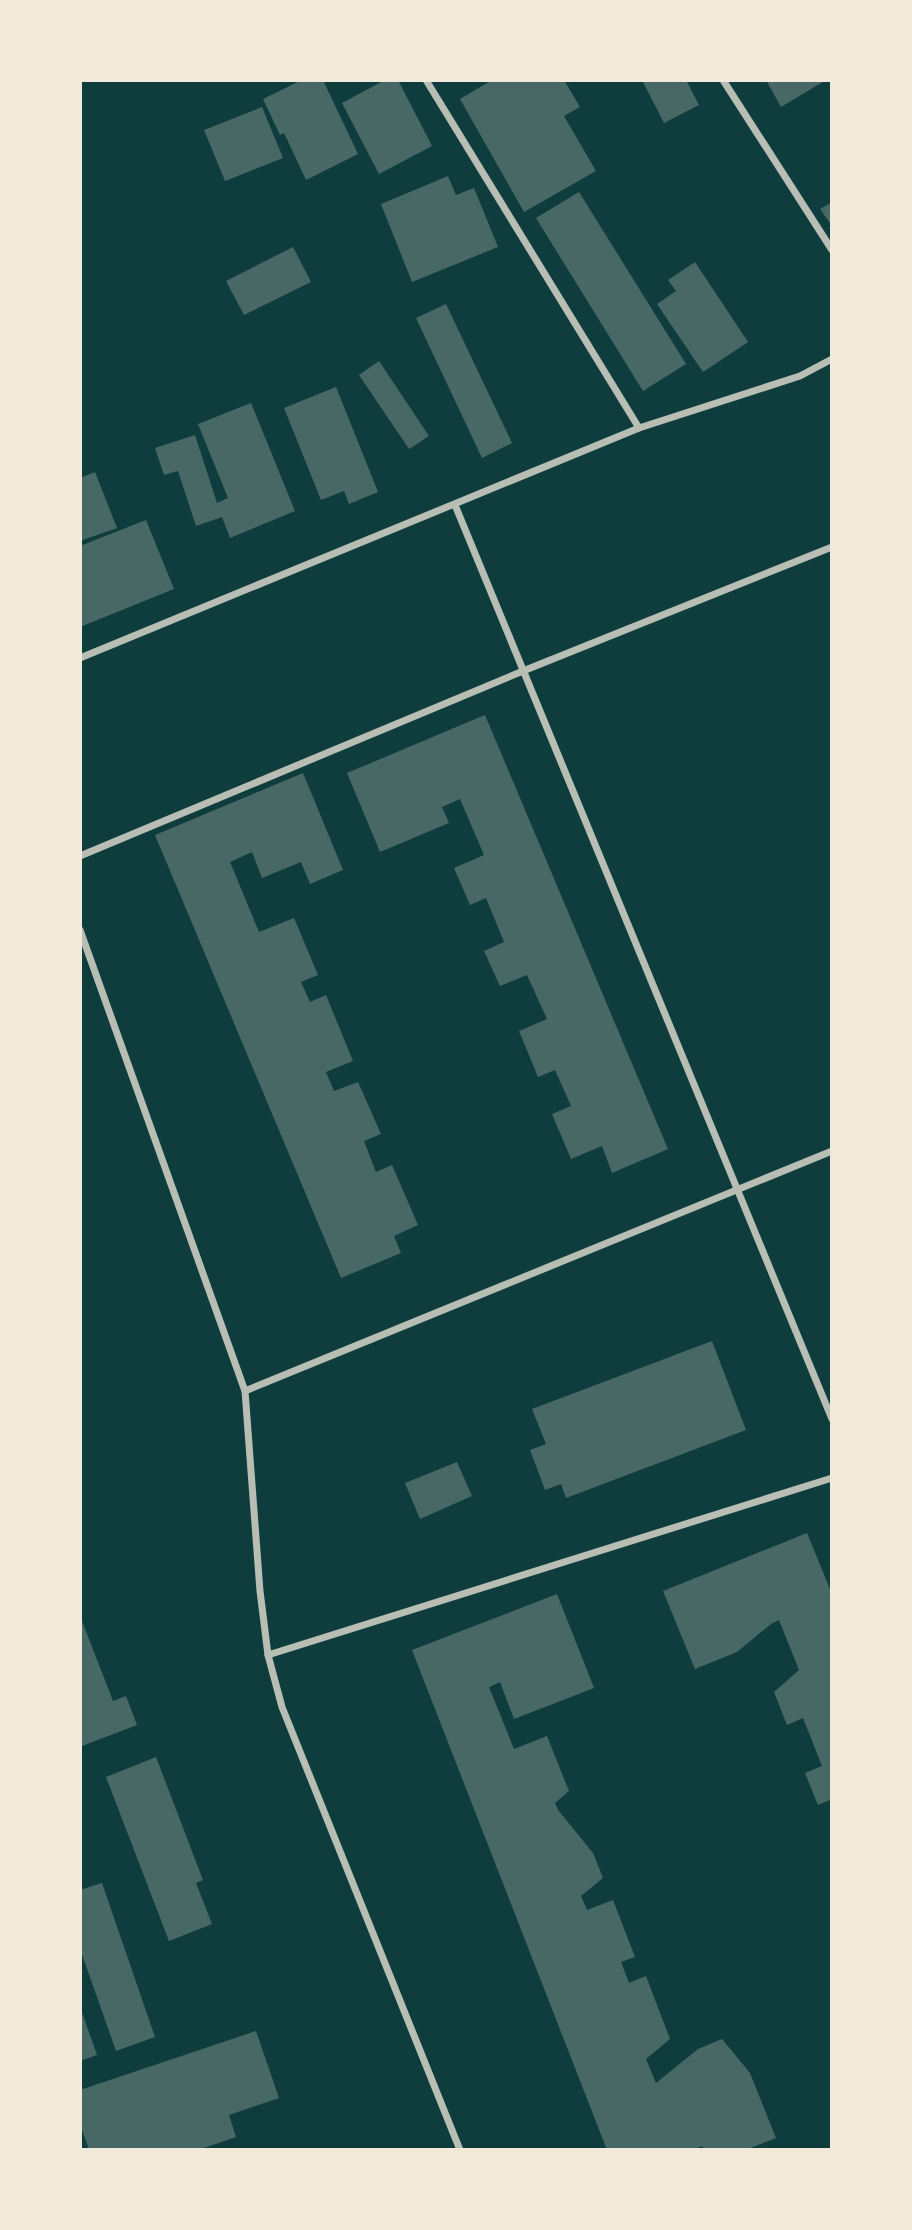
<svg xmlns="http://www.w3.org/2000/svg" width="912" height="2230" font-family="Karla,sans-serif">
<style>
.building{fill:#486865}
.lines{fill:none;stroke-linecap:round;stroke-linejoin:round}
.minor{stroke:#b8beb3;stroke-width:7}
</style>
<rect width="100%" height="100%" fill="#0f3d3e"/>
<g class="building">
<polygon points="302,80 323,80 358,154 306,180 284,133 280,135 263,99"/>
<polygon points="385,80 398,80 432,146 379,174 342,103"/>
<polygon points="492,80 564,80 580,107 564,116 596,171 524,212 460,99"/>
<polygon points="642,80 686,80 699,105 664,123"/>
<polygon points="766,80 826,80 781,107"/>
<polygon points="262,107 283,158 225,181 204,130"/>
<polygon points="448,176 456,195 474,188 498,247 412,282 381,204"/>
<polygon points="579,192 686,364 643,391 536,218"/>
<polygon points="832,202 832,226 820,209"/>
<polygon points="293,247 311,282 244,315 226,281"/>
<polygon points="695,262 748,342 703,372 657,304 676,291 668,280"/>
<polygon points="446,304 512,443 482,458 416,318"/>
<polygon points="379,361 429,436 409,449 359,375"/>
<polygon points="336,387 378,492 349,504 344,491 321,500 284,408"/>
<polygon points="251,403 295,511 230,538 222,517 196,526 178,471 164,475 155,448 195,435 217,503 228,498 198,424"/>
<polygon points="95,472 117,528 80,541 80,478"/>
<polygon points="146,520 174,589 80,627 80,546"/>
<polygon points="485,715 668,1149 612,1173 602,1146 571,1159 552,1114 571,1106 555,1070 538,1077 519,1031 547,1019 527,975 500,986 484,951 504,942 486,898 470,905 454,868 484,855 460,799 442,807 449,823 380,852 347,773"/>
<polygon points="303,773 343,870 310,884 301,862 262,878 252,852 230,862 259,932 294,918 318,975 301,982 310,1002 326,995 353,1061 326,1072 334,1091 358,1082 381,1134 364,1141 376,1172 392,1165 418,1225 394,1236 401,1253 341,1278 155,835"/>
<polygon points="712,1341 746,1430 566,1498 561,1484 545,1490 530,1450 546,1444 532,1409"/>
<polygon points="457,1462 472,1496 420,1519 405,1483"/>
<polygon points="807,1533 832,1594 832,1799 818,1805 805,1773 822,1766 803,1718 787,1725 774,1692 799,1670 779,1620 771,1624 737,1652 695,1669 663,1591"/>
<polygon points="557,1594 594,1688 514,1719 500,1682 489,1687 514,1749 547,1736 569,1791 555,1803 558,1810 593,1853 603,1878 581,1896 587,1910 613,1900 635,1957 621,1962 629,1983 646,1976 670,2039 646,2059 656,2083 698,2049 722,2039 750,2073 776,2138 745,2150 704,2150 702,2146 693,2150 607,2150 412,1650"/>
<polygon points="80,1616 113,1701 126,1696 137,1725 82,1746 80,1741"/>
<polygon points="156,1757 203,1880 196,1883 212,1924 169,1941 106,1777"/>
<polygon points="102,1883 155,2037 116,2051 80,1949 80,1890"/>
<polygon points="80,2007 97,2055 80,2061"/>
<polygon points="256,2031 279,2098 229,2115 236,2137 198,2150 89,2150 80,2124 80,2090"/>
</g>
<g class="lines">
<g class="minor">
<polyline points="426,80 639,428"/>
<polyline points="723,80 832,250"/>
<polyline points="455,505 832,1419"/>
<polyline points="80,658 639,428 800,376 832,359"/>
<polyline points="80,856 523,671 832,547"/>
<polyline points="80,930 245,1391 260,1591 268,1655 282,1707 460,2150"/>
<polyline points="245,1391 832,1151"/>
<polyline points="268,1655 832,1478"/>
</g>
</g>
<rect width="912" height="2230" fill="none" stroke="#f1e9da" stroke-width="164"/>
</svg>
